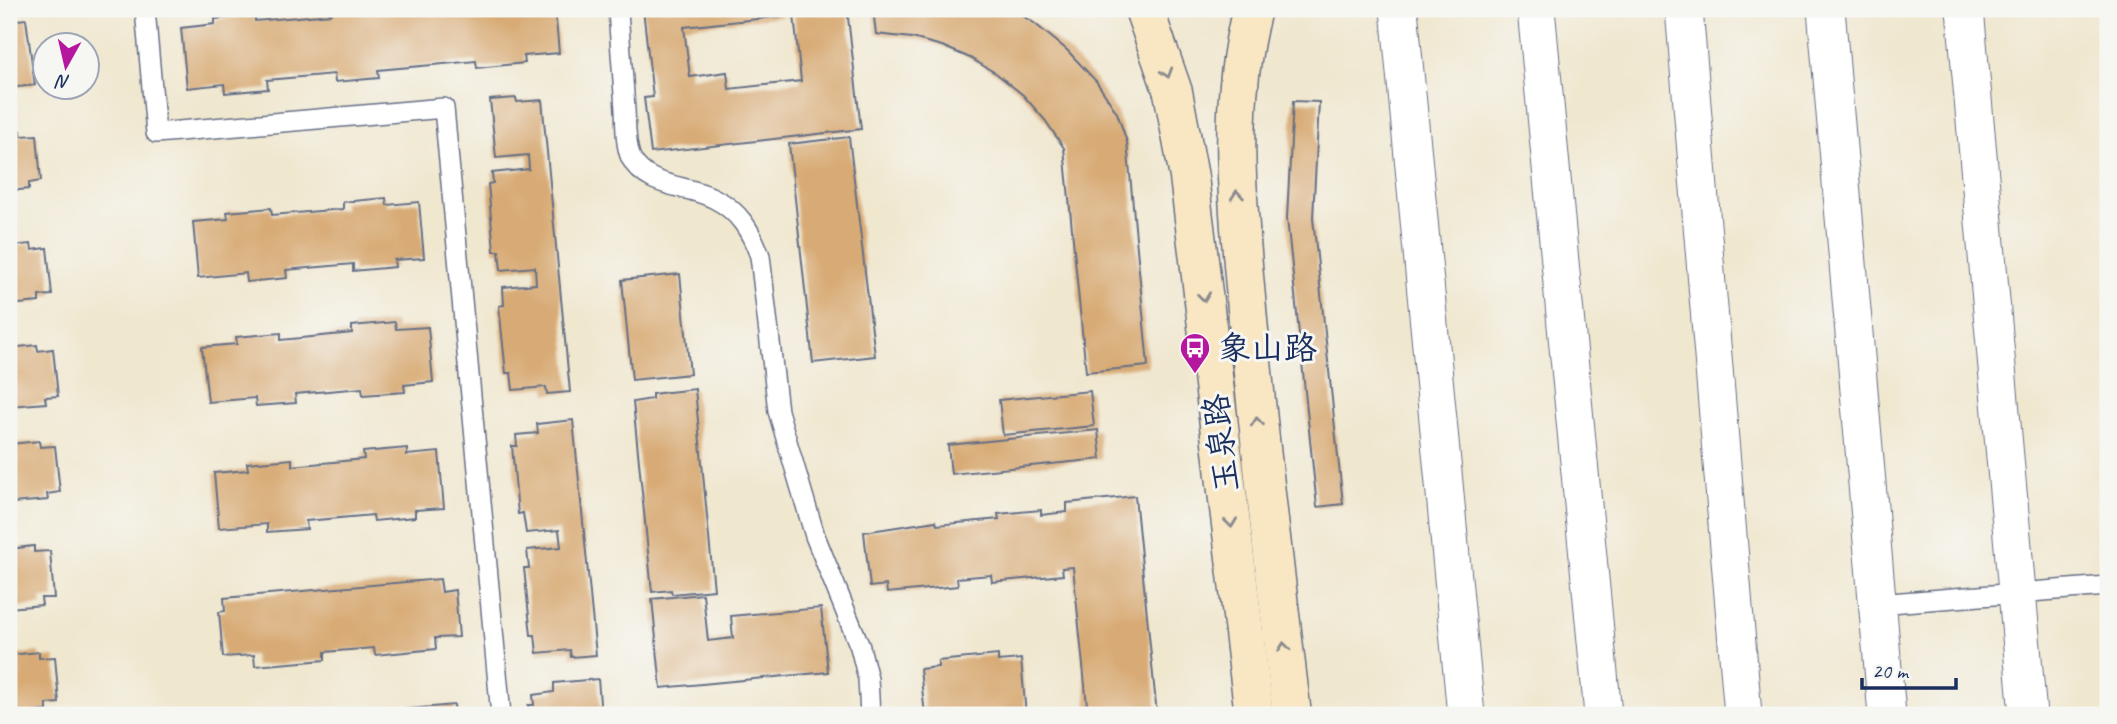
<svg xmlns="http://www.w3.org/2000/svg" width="2117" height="724" font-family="Caveat,'LXGW WenKai TC',sans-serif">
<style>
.building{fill:#d8ab76;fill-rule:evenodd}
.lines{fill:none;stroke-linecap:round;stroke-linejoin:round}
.lane-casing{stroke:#666f86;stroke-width:22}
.street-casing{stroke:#666f86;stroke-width:39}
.secondary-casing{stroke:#666f86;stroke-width:41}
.lane{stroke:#fff;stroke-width:19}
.street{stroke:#fff;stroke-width:37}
.secondary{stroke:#f9e7c3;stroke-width:38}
.oneway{stroke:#8a8b90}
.labels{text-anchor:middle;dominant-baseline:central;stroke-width:6;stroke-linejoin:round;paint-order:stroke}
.poi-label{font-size:33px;fill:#1b2f5e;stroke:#f6f6f2;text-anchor:start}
.street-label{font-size:33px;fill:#1b2f5e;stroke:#f6f6f2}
</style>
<rect width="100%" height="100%" fill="#f6f6f2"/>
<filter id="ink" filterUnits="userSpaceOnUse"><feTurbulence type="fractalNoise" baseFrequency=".0143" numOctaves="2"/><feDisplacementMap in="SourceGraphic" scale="14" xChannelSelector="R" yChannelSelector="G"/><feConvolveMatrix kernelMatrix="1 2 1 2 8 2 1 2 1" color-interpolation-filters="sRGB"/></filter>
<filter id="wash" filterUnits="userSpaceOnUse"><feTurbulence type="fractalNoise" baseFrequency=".00686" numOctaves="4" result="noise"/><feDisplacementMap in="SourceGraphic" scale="28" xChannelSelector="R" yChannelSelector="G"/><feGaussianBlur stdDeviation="1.57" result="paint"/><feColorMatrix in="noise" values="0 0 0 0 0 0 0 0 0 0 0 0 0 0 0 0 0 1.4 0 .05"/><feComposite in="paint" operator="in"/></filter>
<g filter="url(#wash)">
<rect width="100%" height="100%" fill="#f0e7cf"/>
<g id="blocks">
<g class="building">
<polygon points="331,9 555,9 559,53 524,56 525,63 477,68 476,61 378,70 379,78 335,82 334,74 267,80 268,89 225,93 224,84 187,88 181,28 215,24 215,19 255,15 255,21 331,14"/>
<path d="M643,9h204l14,120 -210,24 -7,-55 9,-1zM794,15l7,66 -72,8 -2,-17 -37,5 -6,-50z"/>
<polygon points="873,9 1011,9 1034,23 1067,50 1096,81 1117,113 1127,142 1148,366 1086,372 1064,148 1045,120 1023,95 997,74 970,58 942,46 912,38 876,34"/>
<polygon points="26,19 35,85 9,88 9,21"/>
<polygon points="516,98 517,102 542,100 570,392 547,394 546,387 513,390 511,373 506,373 499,306 504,305 503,287 536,284 535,267 501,270 499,251 494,251 488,184 493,183 492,173 529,169 528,155 496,158 490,100"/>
<polygon points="1293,101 1319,102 1313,218 1343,504 1317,507 1287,218"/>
<polygon points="21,131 21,136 37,135 41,181 29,183 29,189 9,191 9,132"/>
<polygon points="849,137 875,356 813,363 789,144"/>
<polygon points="386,198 387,205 419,202 424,258 394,260 395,267 353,271 353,264 286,270 287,278 247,282 246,273 198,278 193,222 228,219 227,212 271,208 272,215 343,209 343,202"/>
<polygon points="31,244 32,250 47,248 52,295 39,296 39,302 9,305 9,246"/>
<polygon points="680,274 690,374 632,380 622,280"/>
<polygon points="395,322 396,329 428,327 433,382 404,385 405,392 363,395 362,388 295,394 296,403 256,406 255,398 208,402 202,347 237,344 236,337 281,333 281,340 352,333 352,326"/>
<polygon points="37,345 38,351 53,349 58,396 45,397 46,403 10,406 9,348"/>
<polygon points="695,389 714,590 672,594 671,590 652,592 633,402 652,399 652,394"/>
<polygon points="1090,391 1094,426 1003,435 999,400"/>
<polygon points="573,420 596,655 571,657 570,650 537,653 535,635 531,635 524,568 529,568 527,550 561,547 559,530 526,533 523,513 518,514 512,446 517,446 516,435 538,433 537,424"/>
<polygon points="1098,430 1101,459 951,474 948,445"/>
<polygon points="39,441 40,447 55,446 60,492 47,494 48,500 12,503 11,497 9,497 9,450 11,449 11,444"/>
<polygon points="407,448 407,455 439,452 444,508 415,510 415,517 374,521 373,515 306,521 307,529 267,532 267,524 219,528 214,473 248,470 247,463 292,459 292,466 364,459 363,452"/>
<polygon points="1135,496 1157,715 1088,715 1073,567 1062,568 1063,575 992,582 991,575 957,578 958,586 887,593 886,585 870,587 864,532 936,521 937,525 999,519 998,514 1041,510 1041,515 1067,512 1067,503"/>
<polygon points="34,546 34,552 50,551 54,598 41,598 42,605 9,608 9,549"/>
<polygon points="440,579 442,592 455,590 459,637 435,638 436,649 375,655 374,648 325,652 325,660 255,666 254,655 223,657 219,612 225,611 224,598"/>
<polygon points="703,594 708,641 733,638 731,616 821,608 828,672 661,688 652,599"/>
<polygon points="39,652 39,658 55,657 59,703 47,704 47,711 11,714 9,708 10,655"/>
<polygon points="998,655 998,661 1021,659 1026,715 925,715 920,669 938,667 938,661"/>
<polygon points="598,679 601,715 529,715 528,705 534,705 533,695 554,692 554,683"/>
<polygon points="454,705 455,715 364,715 364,713"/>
</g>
</g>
</g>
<g filter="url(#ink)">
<use href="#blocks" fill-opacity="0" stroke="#666f86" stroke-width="2"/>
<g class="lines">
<g class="lane-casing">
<g id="lane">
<polyline points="145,9 156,133 444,108 501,715"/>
<path d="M618,9c2,34 5,67 7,101 1,15 0,34 6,48 16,31 57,26 84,41 24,12 36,32 45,57l18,155 37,125 45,111 8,32 2,36"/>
<polyline points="1877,604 2108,586"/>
</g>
</g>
<g class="street-casing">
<g id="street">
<polyline points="1399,9 1466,715"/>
<polyline points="1536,9 1603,715"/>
<polyline points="1684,9 1743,715"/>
<polyline points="1826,9 1887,715"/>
<polyline points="1965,9 2028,715"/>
</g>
</g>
<g class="secondary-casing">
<g id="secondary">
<polyline points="1144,9 1173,92 1189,177 1254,715"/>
<path d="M1252,9c-26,100 -14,199 -5,300 12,136 29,271 45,406"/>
</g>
</g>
<use href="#lane" class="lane"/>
<use href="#street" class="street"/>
<use href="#secondary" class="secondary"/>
</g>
<defs><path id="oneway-chevron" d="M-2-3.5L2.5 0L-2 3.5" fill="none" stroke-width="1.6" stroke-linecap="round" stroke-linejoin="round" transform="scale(1.75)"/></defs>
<g class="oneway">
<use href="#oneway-chevron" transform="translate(1167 73) rotate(73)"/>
<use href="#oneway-chevron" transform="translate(1237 195) rotate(-95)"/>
<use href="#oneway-chevron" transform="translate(1204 297) rotate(83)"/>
<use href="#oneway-chevron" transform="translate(1257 422) rotate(-96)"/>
<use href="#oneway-chevron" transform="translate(1231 523) rotate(83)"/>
<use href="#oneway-chevron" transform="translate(1284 647) rotate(-97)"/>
</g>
</g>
<defs>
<g id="bus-pin" transform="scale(1.575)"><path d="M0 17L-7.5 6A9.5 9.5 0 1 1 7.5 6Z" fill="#b5179e" stroke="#f6f6f2"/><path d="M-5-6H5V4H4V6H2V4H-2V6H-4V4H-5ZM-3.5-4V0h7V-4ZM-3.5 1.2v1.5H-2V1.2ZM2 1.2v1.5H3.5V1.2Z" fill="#fff"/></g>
</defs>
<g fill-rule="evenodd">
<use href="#bus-pin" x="1195" y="348"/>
</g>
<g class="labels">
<g class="poi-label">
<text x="1218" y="348">象山路</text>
</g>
<g class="street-label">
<text transform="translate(1221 443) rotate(-97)">玉泉路</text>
</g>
</g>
<rect width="2117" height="724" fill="none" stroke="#f6f6f2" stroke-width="35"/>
<g transform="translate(66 66) rotate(188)"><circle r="33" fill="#f6f6f2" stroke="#9ea6b7" stroke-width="2"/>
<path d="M0-5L12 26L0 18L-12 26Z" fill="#b5179e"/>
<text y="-10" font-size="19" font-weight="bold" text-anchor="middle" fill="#1b2f5e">N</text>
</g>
<path d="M1862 678v10h94v-10" fill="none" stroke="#1b2f5e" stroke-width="3.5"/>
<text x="1872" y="678" font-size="21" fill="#1b2f5e" stroke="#f6f6f2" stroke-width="5" paint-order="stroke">20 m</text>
</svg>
